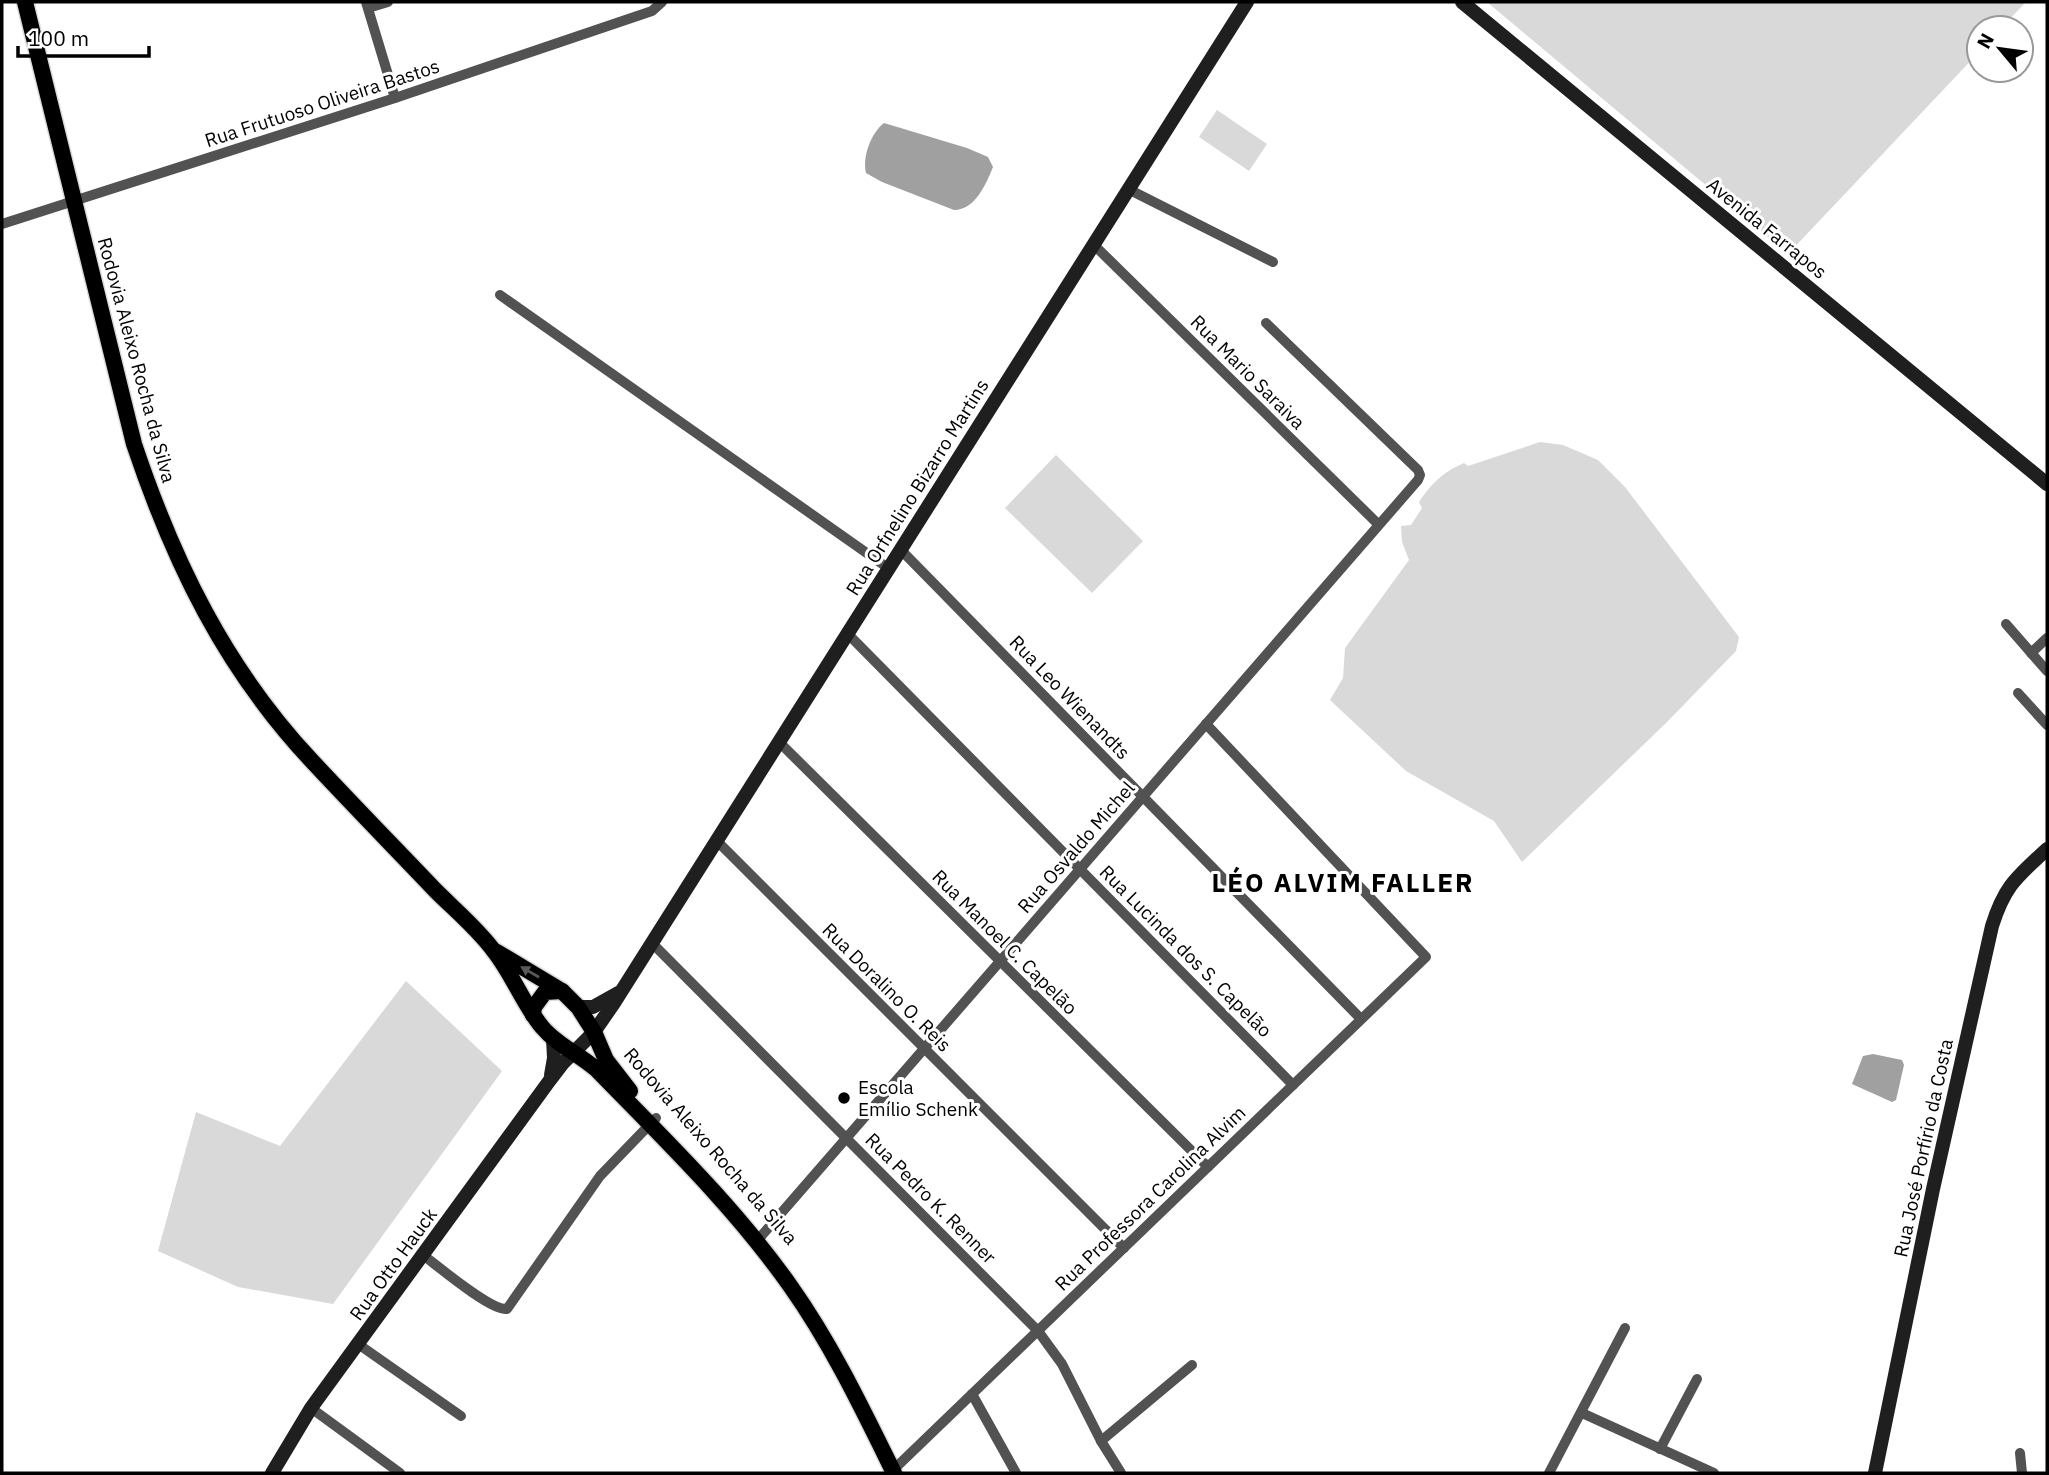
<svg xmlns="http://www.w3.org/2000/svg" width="2049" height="1475" font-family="'IBM Plex Sans',sans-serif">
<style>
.green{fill:#d9d9d9}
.water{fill:#a0a0a0}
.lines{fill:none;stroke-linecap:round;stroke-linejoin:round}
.primary-casing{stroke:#dbdbdb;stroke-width:19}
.street{stroke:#525252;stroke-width:10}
.secondary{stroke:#1f1f1f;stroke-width:14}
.primary{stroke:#000;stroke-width:16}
.oneway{fill:#595959}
.poi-dot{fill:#000;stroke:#fff;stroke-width:2.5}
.labels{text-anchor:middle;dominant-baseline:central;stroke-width:6;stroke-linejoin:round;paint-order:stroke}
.street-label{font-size:19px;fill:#000;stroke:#fff}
.poi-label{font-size:19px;fill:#000;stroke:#fff;text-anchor:start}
.district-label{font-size:26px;font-weight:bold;letter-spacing:2px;fill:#000;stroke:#fff}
</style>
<rect width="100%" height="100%" fill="#fff"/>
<g class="green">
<polygon points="1487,2 2026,2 2001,28 1979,28 1979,52 1788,254"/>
<polygon points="1217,110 1267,144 1249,171 1199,137"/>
<path d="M1540,442l23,3 35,15 27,27 114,150 -3,14 -70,72 -144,139 -28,-41 -88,-50 -76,-71 13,-22 2,-30 64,-88 -7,-18 -1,-16 10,-1 11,-17 -3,-6c13,-19 24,-30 45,-39l4,3z"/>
<polygon points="1056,455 1143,541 1092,593 1005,508"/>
<polygon points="406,981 502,1071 333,1304 238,1287 158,1251 196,1112 280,1146"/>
</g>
<g class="water">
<path d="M884,123l83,25 21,9 5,10c-7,17 -18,43 -39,43l-72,-28 -16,-9c-4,-16 5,-40 18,-50z"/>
<polygon points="1873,1054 1902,1060 1904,1065 1896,1100 1892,1102 1852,1084 1863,1056"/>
</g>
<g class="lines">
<g class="primary-casing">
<g id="primary">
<path d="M25,2l109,442c40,119 91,224 177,316 41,44 83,87 124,130 20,20 43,39 59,61 19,24 29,53 48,76 15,18 37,27 54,42 68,70 139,138 195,218 41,58 72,123 103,186"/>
<polyline points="497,952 562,991 578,1007 594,1032 606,1060 630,1091"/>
<polyline points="533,1015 534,1007 545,992 562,991"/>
</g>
</g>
<g class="street">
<polyline points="366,2 395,98"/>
<polyline points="368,8 388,2"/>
<polyline points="1128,189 1273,262"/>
<polyline points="2,224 395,98 652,11 662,2"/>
<polyline points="1093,244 1378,524"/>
<polyline points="500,295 888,568"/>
<polyline points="900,549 1361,1019"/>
<polyline points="2006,624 2047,671"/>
<polyline points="847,633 1293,1085"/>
<polyline points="2031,653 2047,638"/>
<polyline points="2018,693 2047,725"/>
<polyline points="778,741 1208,1167"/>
<polyline points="716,840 1124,1248"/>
<polyline points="651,942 1038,1331 1062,1364 1101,1441 1121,1473"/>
<polyline points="757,1241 1418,480 1420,475 1418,470 1266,323"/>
<path d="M423,1255c16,12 68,56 84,54l93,-133 56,-58"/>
<polyline points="358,1344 461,1416"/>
<polyline points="972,1394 1016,1473"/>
<polyline points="311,1408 400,1473"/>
<polyline points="1582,1413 1714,1473"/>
<polyline points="1101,1441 1192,1365"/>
<polyline points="1660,1449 1697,1379"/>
<polyline points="2020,1453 2022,1473"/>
<polyline points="890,1473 1426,957 1206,724"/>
<polyline points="1549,1473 1625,1328"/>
</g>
<g class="secondary">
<polyline points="1462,2 2047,484"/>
<polyline points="578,1007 593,1007 618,993"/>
<polyline points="551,1075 554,1058 553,1039"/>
<polyline points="272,1473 311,1408 335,1375 550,1080 563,1063 594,1032 614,1003 1247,2"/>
<path d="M1875,1473l58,-284 59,-263c13,-41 25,-49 55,-77"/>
</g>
<use href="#primary" class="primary"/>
</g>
<defs><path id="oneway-solid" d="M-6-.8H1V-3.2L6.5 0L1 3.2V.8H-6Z" transform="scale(1.75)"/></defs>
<use class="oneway" href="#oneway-solid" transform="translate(530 972) rotate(-150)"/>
<circle class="poi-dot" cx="844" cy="1098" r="7"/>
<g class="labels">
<g class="street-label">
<text transform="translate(322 103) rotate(-18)">Rua Frutuoso Oliveira Bastos</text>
<text transform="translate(1767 228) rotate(39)">Avenida Farrapos</text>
<text transform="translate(137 360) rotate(75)">Rodovia Aleixo Rocha da Silva</text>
<text transform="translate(1248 372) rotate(45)">Rua Mario Saraiva</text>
<text transform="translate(917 487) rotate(-58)">Rua Orfnelino Bizarro Martins</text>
<text transform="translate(1070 697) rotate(46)">Rua Leo Wienandts</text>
<text transform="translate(1076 847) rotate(-49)">Rua Osvaldo Michel</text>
<text transform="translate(1005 942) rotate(45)">Rua Manoel C. Capelão</text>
<text transform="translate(1186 951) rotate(45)">Rua Lucinda dos S. Capelão</text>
<text transform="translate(887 987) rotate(45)">Rua Doralino O. Reis</text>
<text transform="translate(711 1146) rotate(49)">Rodovia Aleixo Rocha da Silva</text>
<text transform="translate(1923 1148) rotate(-78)">Rua José Porfírio da Costa</text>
<text transform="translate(931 1198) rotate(45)">Rua Pedro K. Renner</text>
<text transform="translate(1150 1198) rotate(-44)">Rua Professora Carolina Alvim</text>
<text transform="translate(393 1264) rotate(-54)">Rua Otto Hauck</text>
</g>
<g class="poi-label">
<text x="858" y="1087">Escola<tspan x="858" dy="22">Emílio Schenk</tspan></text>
</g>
<g class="district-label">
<text x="1343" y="882">LÉO ALVIM FALLER</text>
</g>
</g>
<rect width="2049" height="1475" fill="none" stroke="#000000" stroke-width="7"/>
<g transform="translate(2000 49) rotate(299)"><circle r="33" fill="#ffffff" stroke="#999999" stroke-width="2"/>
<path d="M0-5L12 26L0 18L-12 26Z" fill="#000000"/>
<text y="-10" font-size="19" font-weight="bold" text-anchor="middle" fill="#000000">N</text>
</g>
<path d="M18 46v10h131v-10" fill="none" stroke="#000000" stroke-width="3.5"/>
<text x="28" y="46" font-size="21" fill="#000000" stroke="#ffffff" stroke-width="5" paint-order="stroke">100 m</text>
</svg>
